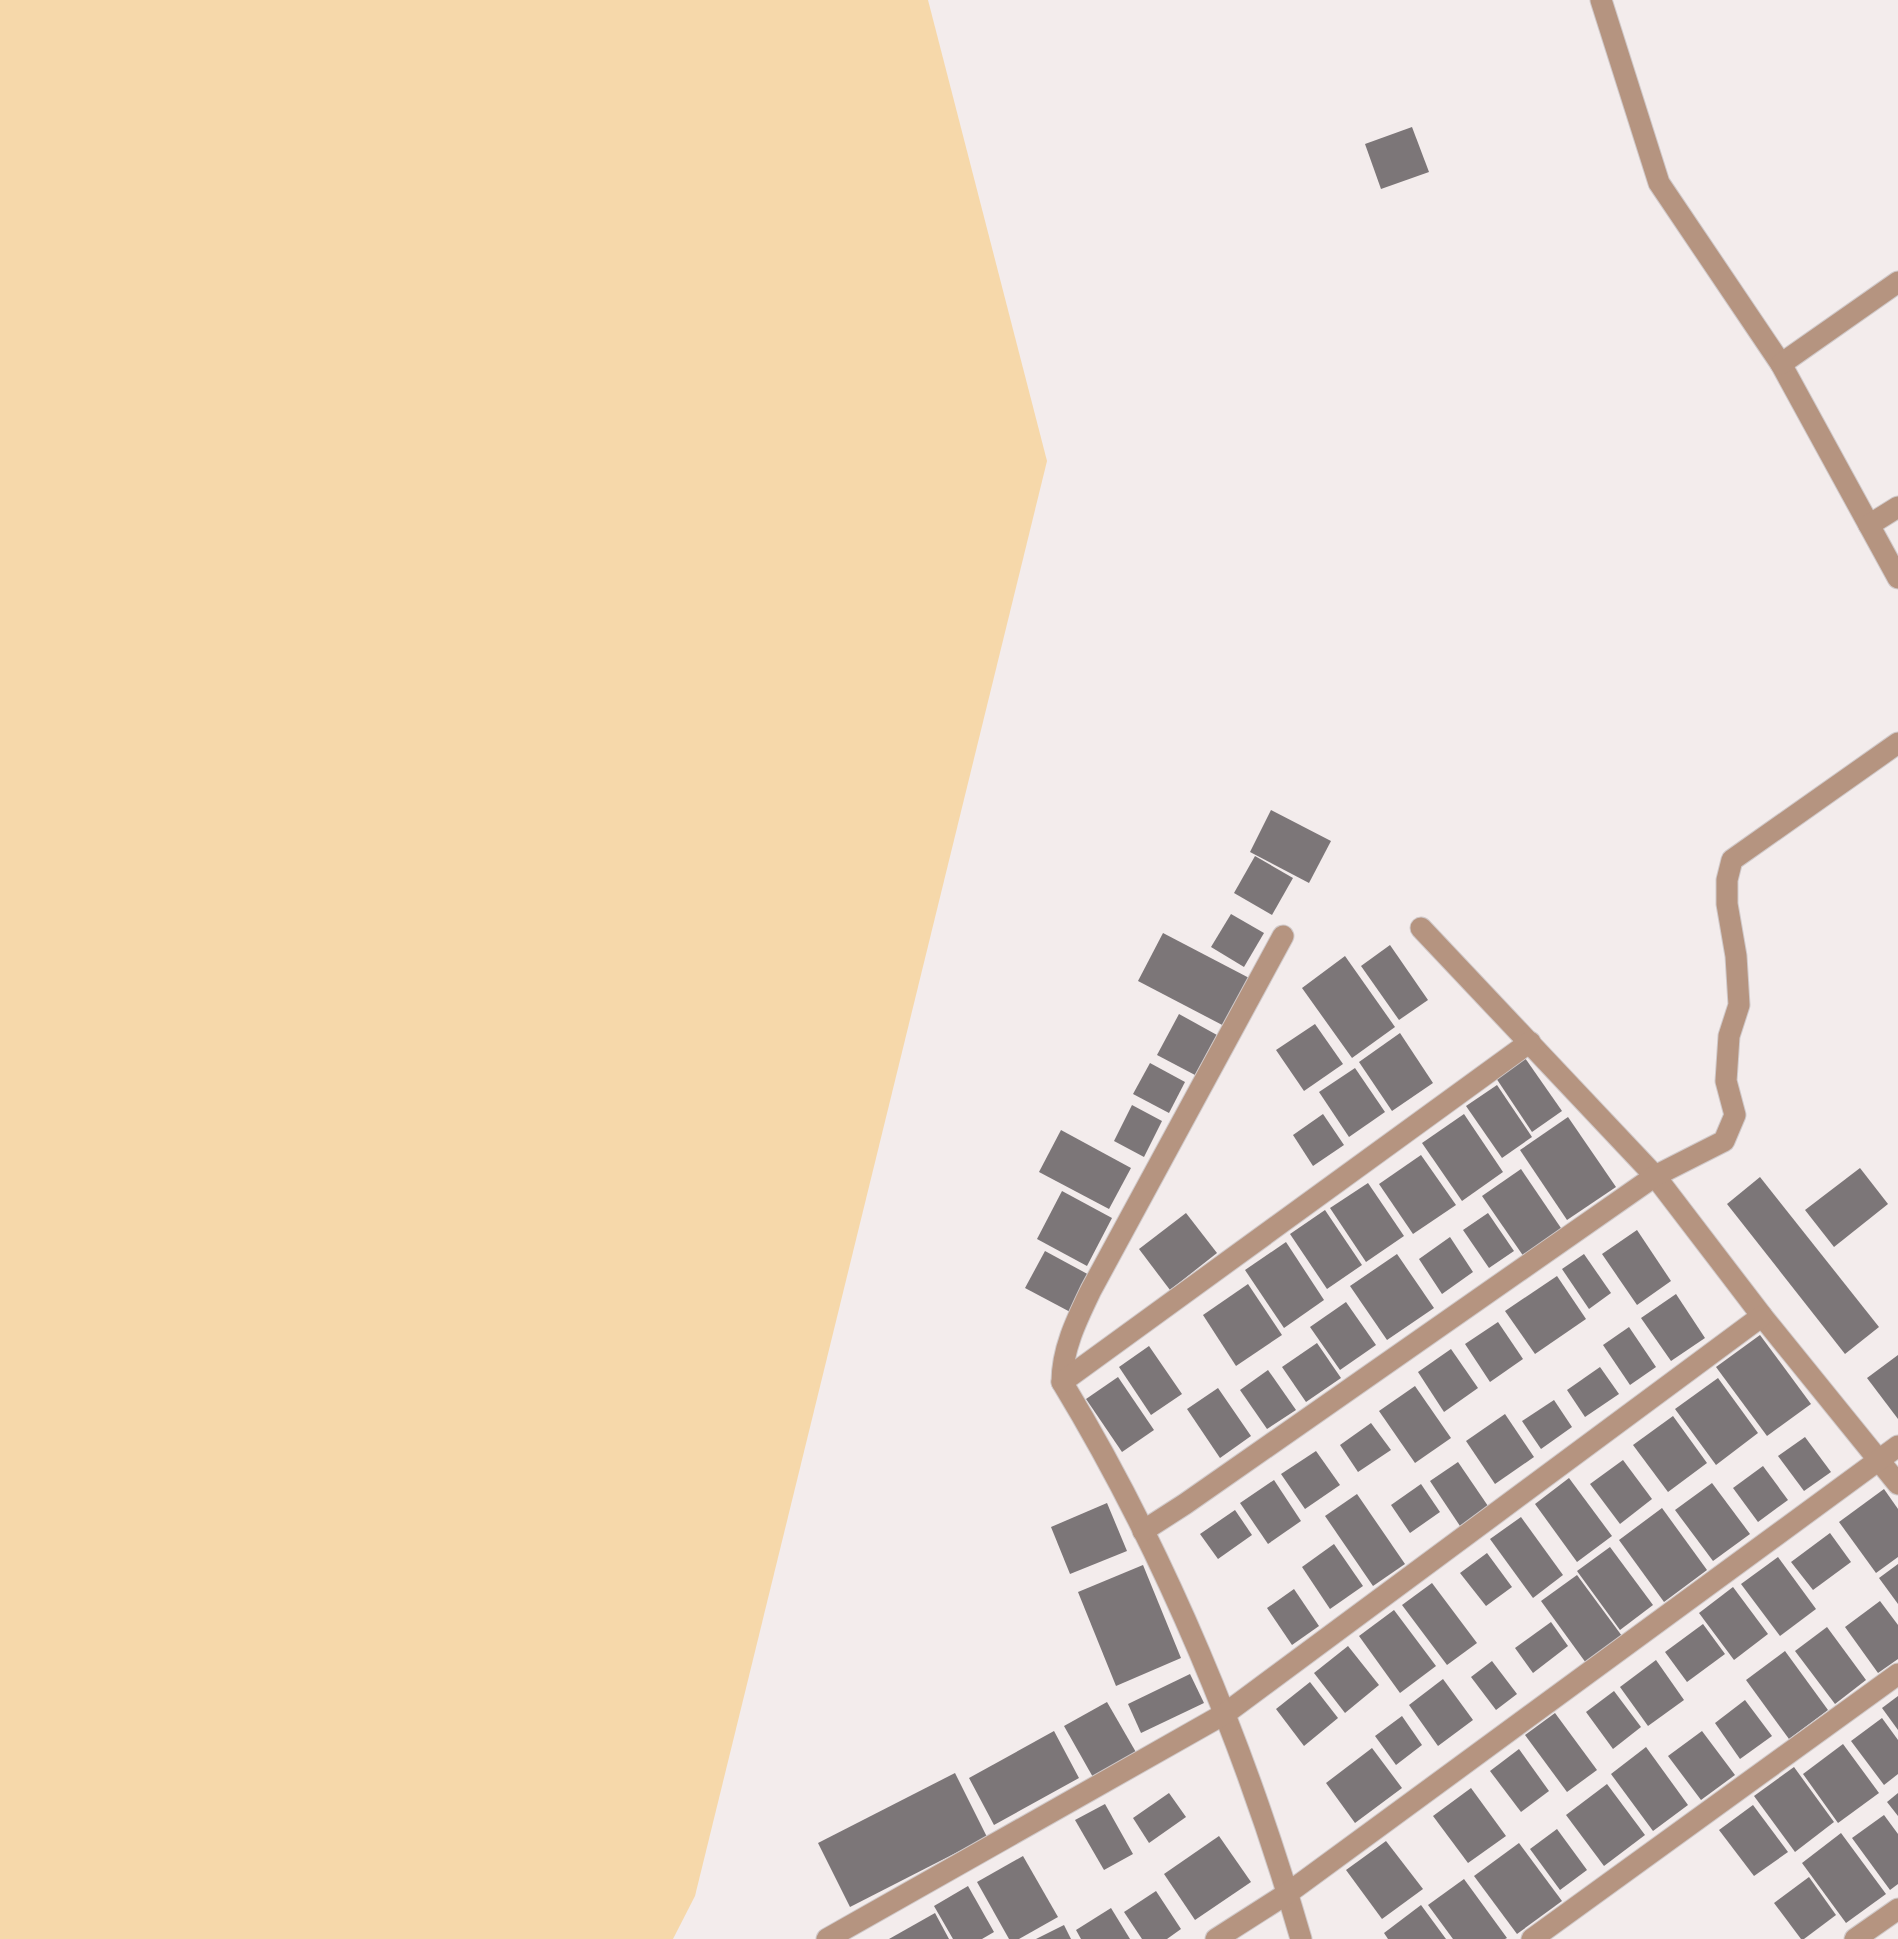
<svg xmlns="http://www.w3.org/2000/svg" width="1898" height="1939" font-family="Poppins,sans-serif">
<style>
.green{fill:#f6d8aa}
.building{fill:#7c7678}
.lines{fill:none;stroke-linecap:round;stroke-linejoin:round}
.minor-casing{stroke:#d0c9c9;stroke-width:23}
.minor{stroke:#b59480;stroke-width:21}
</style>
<rect width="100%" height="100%" fill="#f3ecec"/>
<polygon class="green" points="0,0 928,0 1047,461 695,1896 673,1939 0,1939"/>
<g class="building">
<polygon points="1412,127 1429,172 1381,189 1365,144"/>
<polygon points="1271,810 1331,841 1309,883 1250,852"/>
<polygon points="1255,856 1293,878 1272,915 1234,893"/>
<polygon points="1231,914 1264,933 1244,967 1211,947"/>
<polygon points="1163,933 1253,980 1228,1028 1138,981"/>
<polygon points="1390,945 1428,1000 1399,1020 1361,966"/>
<polygon points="1345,956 1395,1027 1352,1058 1302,988"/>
<polygon points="1179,1014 1217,1035 1195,1075 1157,1055"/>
<polygon points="1315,1024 1343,1064 1304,1091 1276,1050"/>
<polygon points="1400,1033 1433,1083 1392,1111 1359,1062"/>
<polygon points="1525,1058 1562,1111 1532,1132 1496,1078"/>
<polygon points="1150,1063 1185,1082 1169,1113 1133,1094"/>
<polygon points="1355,1068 1385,1112 1349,1137 1319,1092"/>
<polygon points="1497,1085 1532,1137 1502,1158 1466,1106"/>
<polygon points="1132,1105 1162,1121 1144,1157 1114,1141"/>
<polygon points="1323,1114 1344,1145 1313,1166 1293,1135"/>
<polygon points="1464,1114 1503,1172 1462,1201 1422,1143"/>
<polygon points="1568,1117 1616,1187 1567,1220 1520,1150"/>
<polygon points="1061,1130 1131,1168 1109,1209 1039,1172"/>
<polygon points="1421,1155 1456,1205 1413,1234 1379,1184"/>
<polygon points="1860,1168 1888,1204 1834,1247 1805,1210"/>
<polygon points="1521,1169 1563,1231 1524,1257 1482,1196"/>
<polygon points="1760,1177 1879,1327 1845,1354 1727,1204"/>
<polygon points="1368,1183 1404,1236 1366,1262 1330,1208"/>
<polygon points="1062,1191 1112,1218 1087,1266 1037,1239"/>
<polygon points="1325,1210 1362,1265 1327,1289 1290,1234"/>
<polygon points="1186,1213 1217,1253 1170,1290 1139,1249"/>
<polygon points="1488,1213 1514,1251 1489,1268 1463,1230"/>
<polygon points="1637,1230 1671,1281 1637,1305 1602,1254"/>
<polygon points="1450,1237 1473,1272 1442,1294 1419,1259"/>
<polygon points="1286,1242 1324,1300 1284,1328 1245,1270"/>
<polygon points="1045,1251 1093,1277 1074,1314 1025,1288"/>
<polygon points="1397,1254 1434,1308 1387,1340 1350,1286"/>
<polygon points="1584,1254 1611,1293 1589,1309 1562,1269"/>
<polygon points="1557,1276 1586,1319 1535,1354 1505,1311"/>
<polygon points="1248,1284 1282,1335 1236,1366 1203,1315"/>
<polygon points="1676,1294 1705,1338 1671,1361 1641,1318"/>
<polygon points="1346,1302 1376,1345 1340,1370 1310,1327"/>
<polygon points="1498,1322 1523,1359 1490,1382 1465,1344"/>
<polygon points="1629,1327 1656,1367 1630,1385 1603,1345"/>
<polygon points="1760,1335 1811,1404 1767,1436 1716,1367"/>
<polygon points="1317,1343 1341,1378 1306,1402 1282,1367"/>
<polygon points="1149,1346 1182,1394 1151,1415 1119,1367"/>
<polygon points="1451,1349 1478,1388 1444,1412 1418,1372"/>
<polygon points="1898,1355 1898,1419 1867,1378"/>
<polygon points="1600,1367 1619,1394 1585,1417 1567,1390"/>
<polygon points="1268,1370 1296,1410 1267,1429 1240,1390"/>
<polygon points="1118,1377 1154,1430 1122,1452 1086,1399"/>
<polygon points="1718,1378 1758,1433 1716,1465 1675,1409"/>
<polygon points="1415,1386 1451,1438 1415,1463 1379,1411"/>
<polygon points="1218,1388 1251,1436 1220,1458 1187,1409"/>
<polygon points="1554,1400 1572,1427 1541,1449 1522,1421"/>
<polygon points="1505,1414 1534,1457 1495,1484 1466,1441"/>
<polygon points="1673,1416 1707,1463 1668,1492 1633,1445"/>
<polygon points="1371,1423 1391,1450 1358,1472 1340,1445"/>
<polygon points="1805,1437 1831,1472 1804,1491 1778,1456"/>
<polygon points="1316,1451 1340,1485 1305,1509 1281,1474"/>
<polygon points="1623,1460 1652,1499 1620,1524 1590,1484"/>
<polygon points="1458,1462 1488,1506 1460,1526 1430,1481"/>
<polygon points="1763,1466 1788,1500 1758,1522 1733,1488"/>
<polygon points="1569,1478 1612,1536 1577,1562 1535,1504"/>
<polygon points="1274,1480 1301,1521 1268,1544 1240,1503"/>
<polygon points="1712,1483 1750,1534 1713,1561 1675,1510"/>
<polygon points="1421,1484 1440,1512 1410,1533 1391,1505"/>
<polygon points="1884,1489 1898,1509 1898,1557 1876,1573 1839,1522"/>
<polygon points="1357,1494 1405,1564 1373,1586 1325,1516"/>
<polygon points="1107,1503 1127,1551 1070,1574 1051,1527"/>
<polygon points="1662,1508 1707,1570 1664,1602 1619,1540"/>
<polygon points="1235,1510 1252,1535 1218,1559 1200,1534"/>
<polygon points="1521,1517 1563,1575 1533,1598 1490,1539"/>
<polygon points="1830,1533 1851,1562 1813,1590 1791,1562"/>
<polygon points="1334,1544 1363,1586 1330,1609 1302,1567"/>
<polygon points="1610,1547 1653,1605 1620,1630 1577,1571"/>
<polygon points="1487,1553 1512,1587 1486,1606 1460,1573"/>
<polygon points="1778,1557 1816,1609 1780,1636 1741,1584"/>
<polygon points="1898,1564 1898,1604 1879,1578"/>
<polygon points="1143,1565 1181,1658 1116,1686 1078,1592"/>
<polygon points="1577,1575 1622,1636 1586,1663 1541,1601"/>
<polygon points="1432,1583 1477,1643 1447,1665 1402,1605"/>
<polygon points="1733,1587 1768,1634 1734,1660 1699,1613"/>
<polygon points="1294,1589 1319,1626 1292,1645 1267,1608"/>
<polygon points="1880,1601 1898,1625 1898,1659 1878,1673 1845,1627"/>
<polygon points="1394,1610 1436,1666 1400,1693 1359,1636"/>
<polygon points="1551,1622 1568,1646 1533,1673 1515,1648"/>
<polygon points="1703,1624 1725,1654 1687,1682 1665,1652"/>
<polygon points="1827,1627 1866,1680 1835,1704 1795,1651"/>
<polygon points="1348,1646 1379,1685 1345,1713 1314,1673"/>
<polygon points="1785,1651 1828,1710 1789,1739 1746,1680"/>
<polygon points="1656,1660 1684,1700 1648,1726 1620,1687"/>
<polygon points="1492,1661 1517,1694 1496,1710 1471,1677"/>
<polygon points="1190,1674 1204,1703 1141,1733 1128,1704"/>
<polygon points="1443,1679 1473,1720 1438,1746 1409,1705"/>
<polygon points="1310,1682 1338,1718 1304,1746 1276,1709"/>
<polygon points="1614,1691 1641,1727 1613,1749 1586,1712"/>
<polygon points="1898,1696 1898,1730 1882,1708"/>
<polygon points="1745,1700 1772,1736 1740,1759 1715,1723"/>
<polygon points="1107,1702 1137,1754 1094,1779 1064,1726"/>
<polygon points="1555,1713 1597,1770 1567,1792 1525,1735"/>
<polygon points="1402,1716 1422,1745 1396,1765 1375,1736"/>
<polygon points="1882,1718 1898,1740 1898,1774 1884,1785 1851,1741"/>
<polygon points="1054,1731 1079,1778 994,1825 969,1778"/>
<polygon points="1702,1731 1735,1775 1701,1800 1668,1756"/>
<polygon points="1843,1744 1879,1793 1838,1823 1803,1774"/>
<polygon points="1646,1747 1688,1805 1653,1831 1611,1774"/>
<polygon points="1372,1748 1402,1788 1355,1823 1326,1783"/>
<polygon points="1519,1749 1549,1791 1521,1812 1490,1771"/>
<polygon points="1794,1767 1834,1822 1795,1852 1754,1796"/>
<polygon points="955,1773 987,1837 850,1907 818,1843"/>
<polygon points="1607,1784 1645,1835 1604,1866 1566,1815"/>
<polygon points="1471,1788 1506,1836 1468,1863 1433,1816"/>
<polygon points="1169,1793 1186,1817 1149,1843 1133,1818"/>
<polygon points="1898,1793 1898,1816 1887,1802"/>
<polygon points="1105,1804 1133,1854 1104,1870 1075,1820"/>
<polygon points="1753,1805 1788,1852 1754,1876 1719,1830"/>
<polygon points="1884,1815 1898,1834 1898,1884 1890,1890 1852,1838"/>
<polygon points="1557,1829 1587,1870 1560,1890 1530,1849"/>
<polygon points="1841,1833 1886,1894 1846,1923 1802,1863"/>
<polygon points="1219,1836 1251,1882 1195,1920 1164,1874"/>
<polygon points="1386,1841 1423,1889 1382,1919 1346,1870"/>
<polygon points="1519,1843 1562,1901 1517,1934 1474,1876"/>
<polygon points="1023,1856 1058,1917 1019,1939 1009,1939 977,1882"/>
<polygon points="1809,1877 1836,1915 1804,1939 1801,1939 1774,1903"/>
<polygon points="1464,1879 1507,1938 1505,1939 1453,1939 1428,1905"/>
<polygon points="968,1886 994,1932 982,1939 953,1939 934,1906"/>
<polygon points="1156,1891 1181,1929 1167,1939 1142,1939 1124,1912"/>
<polygon points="1421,1905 1446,1939 1388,1939 1384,1933"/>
<polygon points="1111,1908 1130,1939 1081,1939 1076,1930"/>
<polygon points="935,1913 949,1939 889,1939"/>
<polygon points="1064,1925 1071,1939 1036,1939"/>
</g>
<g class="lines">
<g class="minor-casing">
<g id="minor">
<polyline points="1601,0 1659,183 1781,364 1869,525"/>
<polyline points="1781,364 1898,282"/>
<polyline points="1898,507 1869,525 1898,578"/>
<polyline points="1421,928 1655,1176 1762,1316 1898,1484"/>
<path d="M1283,936l-192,354c-14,29 -29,59 -29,92 103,170 184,366 239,557"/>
<polyline points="1062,1382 1530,1042"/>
<polyline points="1143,1531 1185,1504 1655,1176 1724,1141 1735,1115 1726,1081 1729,1036 1739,1005 1736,956 1727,904 1727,880 1732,860 1898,743"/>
<polyline points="827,1939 1226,1713 1762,1316"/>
<polyline points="1216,1939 1288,1893 1898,1446"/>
<polyline points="1532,1939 1898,1674"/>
<polyline points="1855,1939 1898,1909"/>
</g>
</g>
<use href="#minor" class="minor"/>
</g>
</svg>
